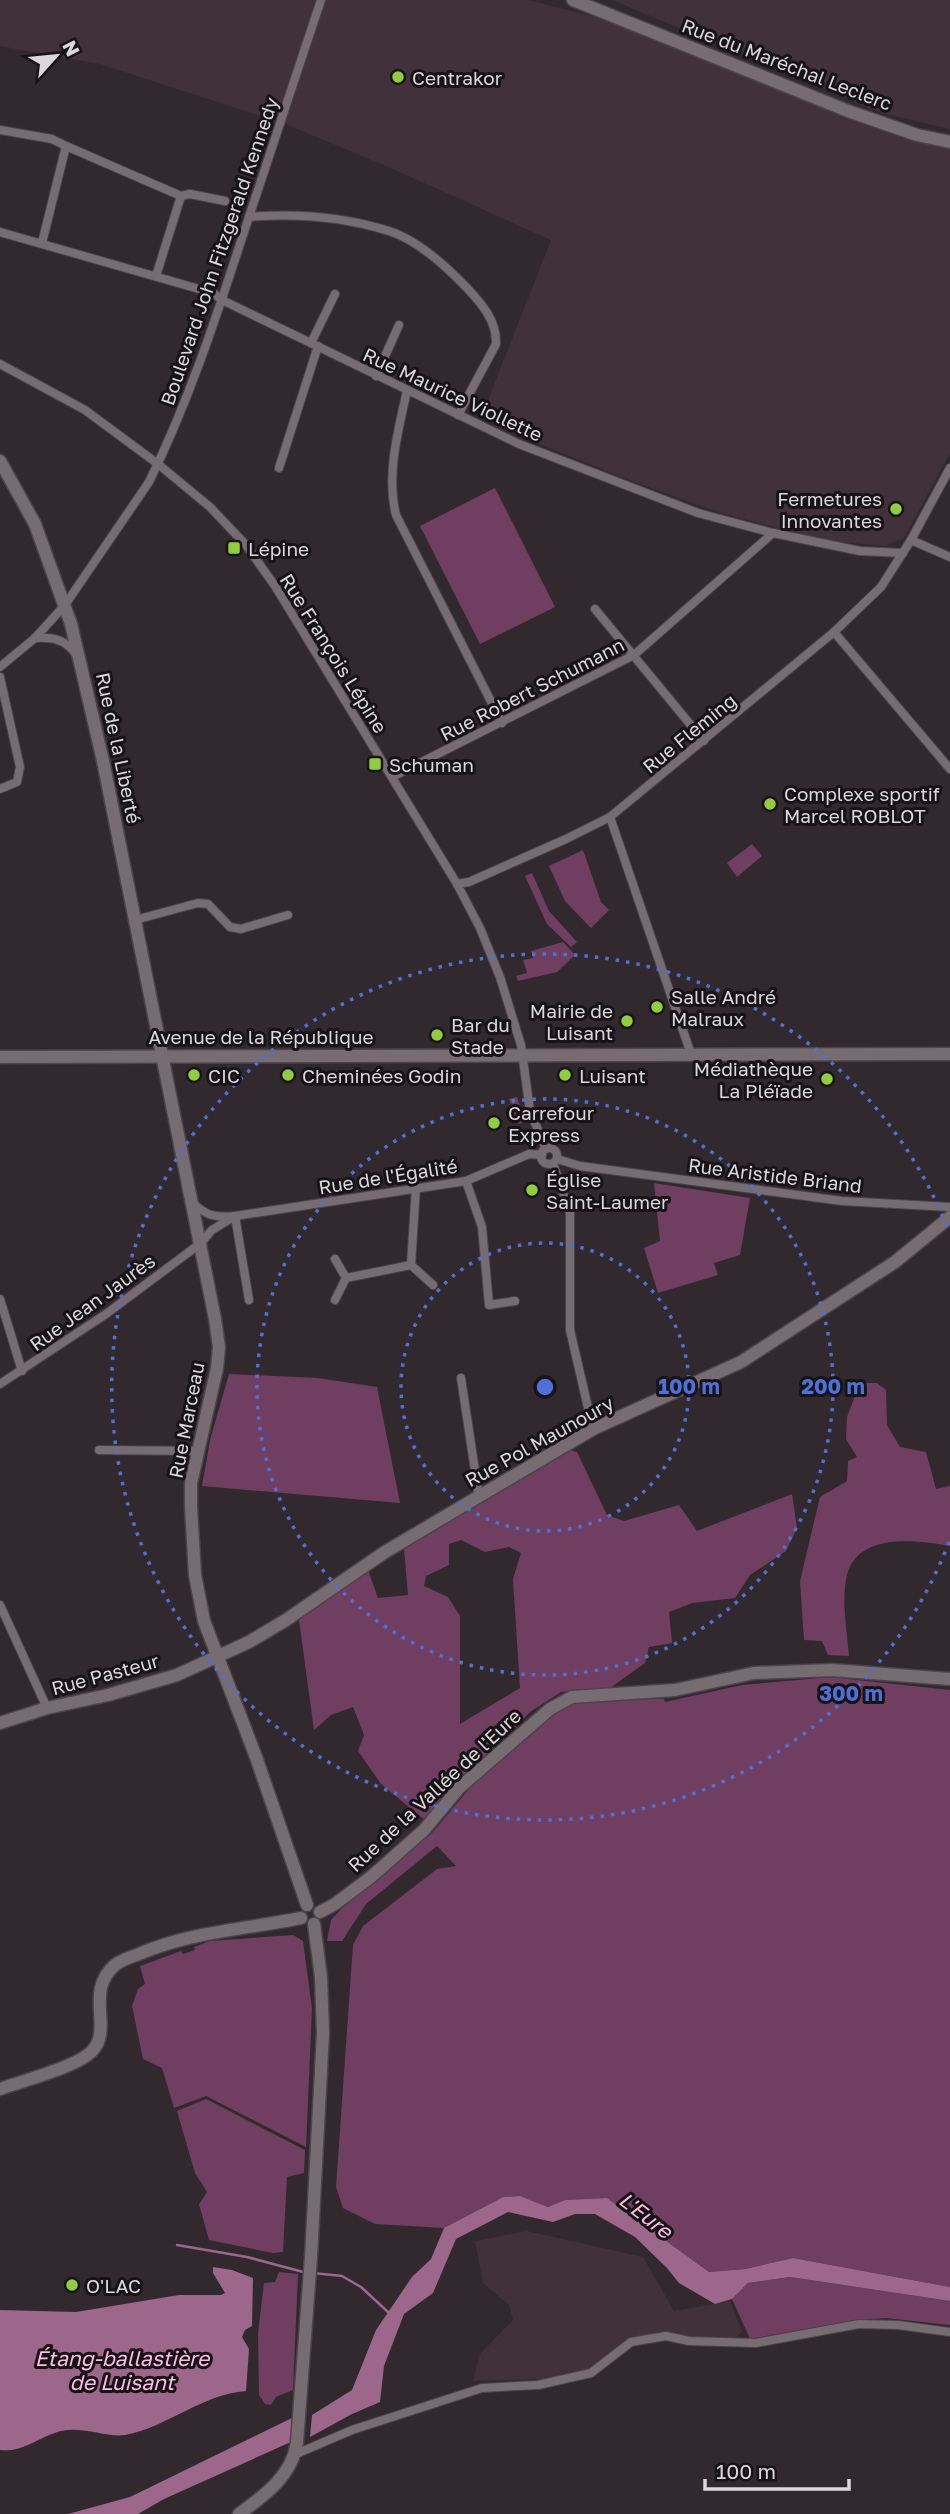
<svg xmlns="http://www.w3.org/2000/svg" width="950" height="2514" font-family="'Golos Text',sans-serif">
<style>
.built{fill:#40313a}
.green{fill:#6f3e60;fill-rule:evenodd}
.water{fill:#9c678a}
.lines{fill:none;stroke-linecap:round;stroke-linejoin:round}
.stream{stroke:#9c678a;stroke-width:2.5}
.street-casing{stroke:#4d444a;stroke-width:10}
.secondary-casing{stroke:#4d444a;stroke-width:15}
.street{stroke:#776c72;stroke-width:8}
.secondary{stroke:#776c72;stroke-width:12}
.ring{fill:none;stroke:#4d70d9;stroke-width:3.5;stroke-dasharray:3.5 7}
.poi-dot{fill:#90cd41;stroke:#171316;stroke-width:2.5}
.labels{text-anchor:middle;dominant-baseline:central;stroke-width:6;stroke-linejoin:round;paint-order:stroke}
.street-label{font-size:19px;fill:#ddd7db;stroke:#171316}
.poi-label{font-size:19px;fill:#ddd7db;stroke:#171316;text-anchor:start}
.water-label{font-size:21px;font-style:italic;fill:#fcbce6;stroke:#171316}
.centre{fill:#4d70d9;stroke:#171316;stroke-width:3.5}
.ring-label{font-size:21px;text-anchor:middle;font-weight:bold;fill:#4d70d9;stroke:#171316;stroke-width:6;stroke-linejoin:round;paint-order:stroke}
</style>
<rect width="100%" height="100%" fill="#32292f"/>
<g class="built">
<polygon points="0,0 528,0 610,21 774,89 950,150 950,453 904,538 885,546 829,541 721,513 632,481 497,427 483,413 551,240 384,165 285,124 100,64 0,46"/>
<polygon points="612,0 950,0 950,129 882,113"/>
<polygon points="527,2231 643,2257 674,2311 730,2301 742,2331 736,2338 630,2339 591,2370 547,2379 473,2381 480,2354 513,2320 509,2305 483,2283 475,2241"/>
</g>
<g class="green">
<polygon points="495,488 555,607 480,644 420,526"/>
<polygon points="752,844 762,856 737,877 727,863"/>
<polygon points="583,850 601,902 609,910 591,928 565,901 549,866"/>
<polygon points="532,873 549,911 577,942 571,947 547,924 525,876"/>
<polygon points="563,942 575,955 557,972 518,981 516,976 527,973 523,960 533,958 531,951"/>
<polygon points="517,1097 525,1122 518,1124 509,1099"/>
<polygon points="654,1183 750,1198 740,1255 714,1263 718,1275 658,1293 644,1248 660,1241"/>
<polygon points="229,1374 318,1378 377,1387 400,1503 202,1486 210,1440"/>
<path d="M860,1383h17l9,7 1,35 13,22 26,5 10,37 14,-3v60c-33,-6 -92,-14 -103,29 -6,25 0,56 2,81l-21,-1 -6,-14 -18,-1 -4,-59 20,-84 27,-16 1,-20 9,-4 -11,-18 1,-22z"/>
<path d="M566,1449l11,3 30,63 17,6 55,-16 18,26 95,-37 5,34 -11,23 -36,24 -15,23 -43,5 -23,9 3,31 -23,4 -4,16 -35,25 -49,4 -31,20 -104,109 -45,-37 -23,-33 6,-16 -11,-28 -22,8 -17,15 -15,-110 69,-50 10,28 30,-3 -4,-46zM461,1540l24,12 24,-5 12,6 -8,26 7,109 -60,36v-108l-12,-19 -24,-11 2,-10 23,-11v-21z"/>
<polygon points="830,1677 950,1690 950,2287 793,2258 745,2269 709,2272 607,2198 565,2200 548,2207 520,2196 503,2197 444,2228 375,2224 343,2208 336,2187 353,1945 363,1926 437,1869 456,1866 437,1846 366,1904 342,1941 327,1941 331,1920 348,1902 432,1833 485,1770 542,1722 577,1700 664,1699 665,1702 742,1685"/>
<polygon points="293,1935 303,1941 312,2009 306,2147 206,2096 174,2108 162,2068 143,2059 132,2006 138,1989 145,1984 140,1966 181,1951 183,1954 195,1950 194,1947 210,1941"/>
<polygon points="206,2099 305,2150 304,2173 287,2177 283,2252 273,2253 209,2240 199,2204 207,2192 195,2173 177,2111"/>
<polygon points="279,2272 298,2274 293,2390 276,2397 271,2405 265,2404 259,2395 258,2333 264,2283 275,2282"/>
<polygon points="790,2277 950,2301 950,2325 886,2318 856,2320 750,2339 732,2299 748,2283"/>
</g>
<g class="water">
<polygon points="520,2196 548,2207 565,2200 607,2198 709,2272 745,2269 793,2258 950,2287 950,2301 790,2277 748,2283 732,2299 715,2304 679,2283 667,2268 635,2237 595,2214 575,2214 553,2222 508,2212 456,2239 433,2293 404,2314 384,2366 380,2402 352,2414 310,2437 312,2415 352,2390 376,2330 412,2277 431,2259 444,2228 503,2197"/>
<path d="M213,2267l19,3 21,8 -1,48 -7,4 -3,7 7,12 -3,42c-44,3 -78,36 -121,44 -18,3 -41,-9 -64,-4 -21,5 -38,22 -61,19v-140l76,2 103,-17h42l4,-2 -12,-20z"/>
<polygon points="294,2417 293,2441 164,2499 138,2514 68,2514 130,2497"/>
</g>
<g class="lines">
<g class="stream">
<polyline points="177,2245 247,2257 307,2273"/>
<polyline points="313,2273 342,2276 361,2287 388,2312"/>
</g>
<g class="street-casing">
<g id="street">
<polyline points="0,130 52,139 66,146 42,243"/>
<polyline points="66,146 181,196 156,276"/>
<polyline points="181,196 190,194 225,201"/>
<path d="M249,217c46,-4 95,0 140,14 28,9 58,36 78,57 15,16 30,33 29,56l-38,71"/>
<polyline points="0,232 213,293 222,300 519,444 698,513 773,533 860,551 903,553"/>
<polyline points="311,343 335,294"/>
<polyline points="0,364 85,410 158,464 210,507 246,545 275,586 457,884 480,928 500,977 521,1045 530,1111 546,1149"/>
<polyline points="376,376 399,325"/>
<path d="M407,391c-9,40 -21,84 -11,124l106,208"/>
<polyline points="279,468 318,346"/>
<polyline points="911,540 950,557"/>
<polyline points="595,609 704,741"/>
<polyline points="834,632 950,769"/>
<path d="M35,638c17,-1 30,1 40,15"/>
<path d="M0,667l35,-29 30,-33 84,-123c39,-79 66,-161 93,-244 26,-79 53,-159 79,-238"/>
<polyline points="0,677 20,767 17,782 0,789"/>
<polyline points="392,777 634,655 773,533"/>
<polyline points="610,817 691,1054"/>
<polyline points="457,884 469,882 566,839 610,817 834,632 881,587 911,540 950,468"/>
<polyline points="135,920 198,903 208,904 230,927 241,929 288,915"/>
<circle cx="549" cy="1156" r="8"/>
<polyline points="557,1159 580,1166 842,1201 950,1207"/>
<polyline points="553,1163 570,1213 570,1330 593,1429"/>
<polyline points="466,1181 482,1227 489,1305 515,1301"/>
<path d="M192,1202c14,14 24,16 43,14l14,84"/>
<polyline points="335,1259 346,1278 411,1265 416,1187"/>
<polyline points="411,1265 433,1285"/>
<polyline points="0,1299 22,1371"/>
<polyline points="335,1300 346,1278"/>
<polyline points="461,1378 479,1497"/>
<polyline points="0,1384 106,1314 201,1243 212,1230 235,1216 466,1181 529,1154 542,1155"/>
<polyline points="99,1450 198,1451"/>
<polyline points="0,1605 47,1708"/>
<polyline points="296,2454 352,2430 482,2388 538,2385 591,2373 631,2342 666,2336 689,2341 756,2343 859,2324 898,2325 950,2332"/>
</g>
</g>
<g class="secondary-casing">
<g id="secondary">
<polyline points="573,0 848,111 917,135 950,142"/>
<polyline points="0,461 35,524 71,624 103,761 215,1319 219,1347 217,1368 191,1483 191,1507 195,1575 204,1621 256,1757 307,1905"/>
<polyline points="0,1057 950,1054"/>
<polyline points="0,1723 47,1708 108,1695 177,1675 249,1642 286,1620 385,1552 593,1429 741,1362 895,1262 950,1217"/>
<polyline points="320,1912 335,1904 371,1877 424,1830 459,1788 550,1709 572,1697 675,1690 754,1673 832,1670 950,1679"/>
<path d="M0,2089c22,-8 80,-23 93,-39 20,-23 -9,-58 22,-85 6,-5 16,-8 24,-11 51,-22 108,-25 162,-36"/>
<path d="M239,2514c25,-18 54,-39 58,-72l14,-185 12,-224 -2,-56 -7,-53"/>
</g>
</g>
<use href="#street" class="street"/>
<use href="#secondary" class="secondary"/>
</g>
<g class="ring">
<circle cx="545" cy="1387" r="144"/>
<circle cx="545" cy="1387" r="288"/>
<path d="M949 1542A433 433 0 1 1 949 1232"/>
</g>
<g class="poi-dot">
<circle cx="398" cy="77" r="7"/>
<circle cx="896" cy="509" r="7"/>
<rect x="227" y="541" width="14" height="14" rx="3.5"/>
<rect x="368" y="757" width="14" height="14" rx="3.5"/>
<circle cx="770" cy="804" r="7"/>
<circle cx="657" cy="1007" r="7"/>
<circle cx="627" cy="1021" r="7"/>
<circle cx="437" cy="1035" r="7"/>
<circle cx="194" cy="1075" r="7"/>
<circle cx="288" cy="1075" r="7"/>
<circle cx="565" cy="1075" r="7"/>
<circle cx="827" cy="1079" r="7"/>
<circle cx="494" cy="1123" r="7"/>
<circle cx="532" cy="1190" r="7"/>
<circle cx="72" cy="2285" r="7"/>
</g>
<g class="labels">
<g class="street-label">
<text transform="translate(787 64) rotate(21)">Rue du Maréchal Leclerc</text>
<text transform="translate(219 251) rotate(-71)">Boulevard John Fitzgerald Kennedy</text>
<text transform="translate(453 394) rotate(25)">Rue Maurice Viollette</text>
<text transform="translate(334 653) rotate(58)">Rue François Lépine</text>
<text transform="translate(532 689) rotate(-27)">Rue Robert Schumann</text>
<text transform="translate(689 733) rotate(-39)">Rue Fleming</text>
<text transform="translate(119 748) rotate(78)">Rue de la Liberté</text>
<text x="261" y="1036">Avenue de la République</text>
<text transform="translate(775 1175) rotate(7)">Rue Aristide Briand</text>
<text transform="translate(388 1176) rotate(-9)">Rue de l'Égalité</text>
<text transform="translate(92 1302) rotate(-36)">Rue Jean Jaurès</text>
<text transform="translate(186 1420) rotate(-79)">Rue Marceau</text>
<text transform="translate(539 1441) rotate(-29)">Rue Pol Maunoury</text>
<text transform="translate(105 1674) rotate(-15)">Rue Pasteur</text>
<text transform="translate(434 1790) rotate(-43)">Rue de la Vallée de l'Eure</text>
</g>
<g class="poi-label">
<text x="412" y="77">Centrakor</text>
<text x="882" y="498" text-anchor="end">Fermetures<tspan x="882" dy="22">Innovantes</tspan></text>
<text x="248" y="548">Lépine</text>
<text x="389" y="764">Schuman</text>
<text x="784" y="793">Complexe sportif<tspan x="784" dy="22">Marcel ROBLOT</tspan></text>
<text x="671" y="996">Salle André<tspan x="671" dy="22">Malraux</tspan></text>
<text x="613" y="1010" text-anchor="end">Mairie de<tspan x="613" dy="22">Luisant</tspan></text>
<text x="451" y="1024">Bar du<tspan x="451" dy="22">Stade</tspan></text>
<text x="813" y="1068" text-anchor="end">Médiathèque<tspan x="813" dy="22">La Pléïade</tspan></text>
<text x="208" y="1075">CIC</text>
<text x="302" y="1075">Cheminées Godin</text>
<text x="579" y="1075">Luisant</text>
<text x="508" y="1112">Carrefour<tspan x="508" dy="22">Express</tspan></text>
<text x="546" y="1179">Église<tspan x="546" dy="22">Saint-Laumer</tspan></text>
<text x="86" y="2285">O'LAC</text>
</g>
<g class="water-label">
<text transform="translate(646 2215) rotate(38)">L'Eure</text>
<text x="122" y="2358">Étang-ballastière<tspan x="122" dy="24">de Luisant</tspan></text>
</g>
</g>
<circle cx="545" cy="1387" r="10" class="centre"/>
<g class="ring-label">
<text x="689" y="1394">100 m</text>
<text x="833" y="1394">200 m</text>
<text x="851" y="1701">300 m</text>
</g>
<g transform="translate(56 56) rotate(63)" stroke="#171316" stroke-width="5" paint-order="stroke">
<path d="M0-5L12 26L0 18L-12 26Z" fill="#ddd7db"/>
<text y="-10" font-size="19" font-weight="bold" text-anchor="middle" fill="#ddd7db">N</text>
</g>
<path d="M705 2479v10h144v-10" fill="none" stroke="#ddd7db" stroke-width="3.5"/>
<text x="716" y="2479" font-size="21" fill="#ddd7db" stroke="#171316" stroke-width="5" paint-order="stroke">100 m</text>
</svg>
